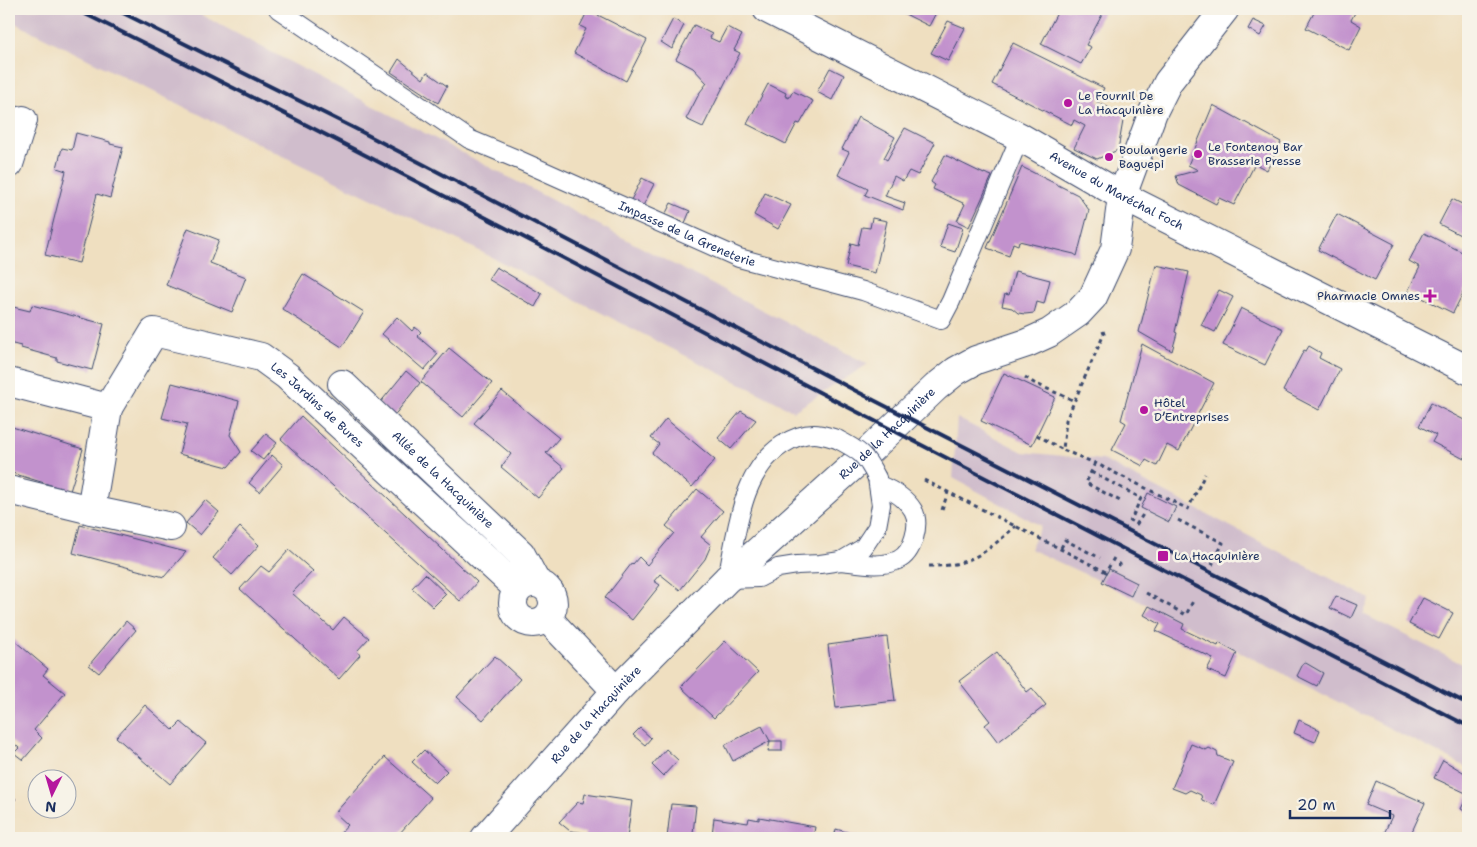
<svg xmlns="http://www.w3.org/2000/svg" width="1477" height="847" font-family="'Shantell Sans',sans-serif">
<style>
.industrial{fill:#d0bdcc}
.building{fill:#c292cd}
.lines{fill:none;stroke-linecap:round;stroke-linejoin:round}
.service-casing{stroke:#3b496d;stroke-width:20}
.minor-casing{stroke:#3b496d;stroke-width:30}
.tertiary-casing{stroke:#3b496d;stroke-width:30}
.path{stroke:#3b496d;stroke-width:3;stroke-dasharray:4 4;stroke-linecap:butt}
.service{stroke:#fff;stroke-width:18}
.minor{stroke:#fff;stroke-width:28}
.tertiary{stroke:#fff;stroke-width:28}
.rail{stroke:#1b2f5e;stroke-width:4}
.service-bridge-casing{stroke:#3b496d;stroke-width:20;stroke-linecap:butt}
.service-bridge{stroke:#fff;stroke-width:18}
.poi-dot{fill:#b5179e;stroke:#f7f3e8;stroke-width:2}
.labels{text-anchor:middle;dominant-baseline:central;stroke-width:5;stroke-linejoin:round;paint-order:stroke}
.poi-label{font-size:12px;fill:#1b2f5e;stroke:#f7f3e8;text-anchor:start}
.street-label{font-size:12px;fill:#1b2f5e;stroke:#f7f3e8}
</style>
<rect width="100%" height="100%" fill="#f7f3e8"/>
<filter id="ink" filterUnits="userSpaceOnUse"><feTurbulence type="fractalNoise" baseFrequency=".02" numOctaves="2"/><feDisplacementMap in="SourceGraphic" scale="10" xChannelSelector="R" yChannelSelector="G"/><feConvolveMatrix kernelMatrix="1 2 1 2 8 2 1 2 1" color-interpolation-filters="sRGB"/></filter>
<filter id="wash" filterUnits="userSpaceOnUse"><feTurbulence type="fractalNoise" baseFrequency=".0096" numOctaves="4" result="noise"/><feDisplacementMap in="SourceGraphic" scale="20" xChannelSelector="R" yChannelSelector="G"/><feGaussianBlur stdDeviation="1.12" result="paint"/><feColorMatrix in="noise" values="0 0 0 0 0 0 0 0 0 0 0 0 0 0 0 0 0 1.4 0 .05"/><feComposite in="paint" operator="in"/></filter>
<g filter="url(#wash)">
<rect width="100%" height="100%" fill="#efdfc0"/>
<g class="industrial">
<polygon points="9,9 190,9 686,271 868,364 794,411 452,237 299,164 9,20"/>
<polygon points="957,418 1023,452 1103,460 1370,599 1363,614 1468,667 1468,768 1102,582 1030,549 1041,526 953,478"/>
</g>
<g id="blocks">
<g class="building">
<polygon points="895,9 938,9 929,26"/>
<polygon points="1059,9 1095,9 1103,13 1086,45 1091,47 1081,64 1041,44"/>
<polygon points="1316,9 1357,9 1351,20 1361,26 1349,50 1306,28"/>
<polygon points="588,10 647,40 626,81 574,53 586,29 580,26"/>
<polygon points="673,19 684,25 672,49 661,42"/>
<polygon points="1253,20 1266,26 1260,36 1248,29"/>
<polygon points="948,21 965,28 948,61 931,53"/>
<polygon points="694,25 712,34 710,38 719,42 727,27 742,35 734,50 740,53 703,127 686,119 700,92 707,83 693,68 676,59"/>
<polygon points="1013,43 1104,88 1097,102 1124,115 1118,150 1097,159 1074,148 1085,126 1074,120 1072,125 992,84"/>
<polygon points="399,59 423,79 427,72 447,86 438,103 391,72"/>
<polygon points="830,68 844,75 832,100 817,92"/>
<polygon points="768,84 786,93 785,96 789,98 793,91 813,101 800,124 797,123 786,144 747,124"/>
<polygon points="1213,105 1281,142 1267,170 1255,164 1234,205 1219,198 1216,204 1179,185 1176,176 1198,170 1188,165"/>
<polygon points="858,117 895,137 884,158 887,160 905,128 935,143 918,175 909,171 903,181 894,176 885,196 905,203 903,210 865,195 868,189 838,175 849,152 842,149"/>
<polygon points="76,133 110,142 110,144 123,147 110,198 97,194 79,263 45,255 66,171 57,168 62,148 72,150"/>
<polygon points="945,155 984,174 984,173 992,176 969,227 957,221 965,204 933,189 935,185 931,182"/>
<polygon points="1022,167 1078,195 1089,210 1077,256 1074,254 1019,241 1018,245 1013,243 1009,256 987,248"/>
<polygon points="642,178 654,184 643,206 631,200"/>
<polygon points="765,193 791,205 778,229 754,215"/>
<polygon points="1452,199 1468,207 1468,229 1464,237 1439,224"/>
<polygon points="671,203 690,211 685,223 665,215"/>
<polygon points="1337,214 1394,244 1375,280 1318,250"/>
<polygon points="872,218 887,221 875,273 846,266 851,243 858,245 862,227 870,228"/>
<polygon points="948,223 963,228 955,252 940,247"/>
<polygon points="188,228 219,240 210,263 246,277 232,312 166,285"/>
<polygon points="1424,233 1468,255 1468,283 1453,313 1408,291 1420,267 1409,261"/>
<polygon points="1156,265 1189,272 1175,332 1177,333 1172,351 1139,332"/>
<polygon points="496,267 542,294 535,307 488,279"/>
<polygon points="1015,271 1050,280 1044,304 1037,302 1034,313 1025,314 1018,313 1012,308 1002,306 1005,294 1009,295"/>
<polygon points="303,274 364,312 342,347 282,309"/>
<polygon points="1219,290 1233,297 1215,332 1201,325"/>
<polygon points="32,305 104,324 92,370 57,361 57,358 21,348 21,346 9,343 9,306 30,311"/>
<polygon points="1241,308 1283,329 1265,365 1223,345"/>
<polygon points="397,317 412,331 415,327 421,332 417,336 438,354 424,370 382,334"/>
<polygon points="1142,344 1214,383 1179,451 1167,445 1157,466 1146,460 1143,466 1112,450 1126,423 1121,420"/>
<polygon points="1309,346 1321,353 1319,358 1340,369 1319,410 1283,391 1304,350 1306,351"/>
<polygon points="449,348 492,383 463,417 421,382"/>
<polygon points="406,371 420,383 393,417 379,404"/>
<polygon points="1004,373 1055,397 1032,445 981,421"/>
<polygon points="172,383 239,401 230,435 241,452 228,467 179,454 187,424 162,418"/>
<polygon points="502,391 559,438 546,453 564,468 538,498 501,467 511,454 474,423"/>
<polygon points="1431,403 1468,422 1468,450 1464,459 1432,442 1436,435 1419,426"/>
<polygon points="741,411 756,420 731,449 718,438"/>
<polygon points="301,416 477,582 460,601 281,439"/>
<polygon points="666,419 715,460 692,487 652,453 659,444 651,438"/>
<polygon points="9,426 83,449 70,491 9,472"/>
<polygon points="266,434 277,443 263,460 251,451"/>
<polygon points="272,455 283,465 260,492 249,483"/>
<polygon points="697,489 723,511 701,537 711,545 705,559 680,590 660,574 654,581 660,585 632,620 605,598 632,563 633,564 639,557 647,565 674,533 666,526"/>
<polygon points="1148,493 1176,507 1169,522 1141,508"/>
<polygon points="205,500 219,512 200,535 186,523"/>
<polygon points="80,525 186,552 164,577 73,553"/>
<polygon points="240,527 259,545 232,575 213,558"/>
<polygon points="289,550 313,571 292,593 333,630 344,617 369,638 357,651 360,655 339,679 240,589 261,566 269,572"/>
<polygon points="1109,569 1137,583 1131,596 1102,582"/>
<polygon points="425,574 446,594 433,607 412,588"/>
<polygon points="1336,596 1357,605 1351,618 1330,608"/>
<polygon points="1423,598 1453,613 1439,639 1409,624"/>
<polygon points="1149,606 1184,624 1182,629 1218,646 1219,643 1237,653 1226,678 1207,670 1213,658 1156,631 1160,624 1144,615"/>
<polygon points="126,621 136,630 99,673 89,665"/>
<polygon points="9,636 48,669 43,675 65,693 34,730 42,738 23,760 14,753 19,748 9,739"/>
<polygon points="887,637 895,701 836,708 828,645"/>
<polygon points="725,641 758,672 714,718 681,687"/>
<polygon points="997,652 1027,692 1032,688 1046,705 998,742 985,725 990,721 959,681"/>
<polygon points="495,656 520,679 483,720 457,697"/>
<polygon points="1304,662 1323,673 1317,686 1297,676"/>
<polygon points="145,705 173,730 181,722 206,743 170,784 116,737"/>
<polygon points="1299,720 1320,730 1315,742 1294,733"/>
<polygon points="762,726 770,741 733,761 725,745"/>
<polygon points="640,728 651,738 645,745 633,735"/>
<polygon points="770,741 782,741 782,751 768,751"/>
<polygon points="1191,744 1206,750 1209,748 1217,752 1218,756 1233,762 1214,805 1202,800 1201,795 1190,790 1185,793 1172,788"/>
<polygon points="666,749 678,760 663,776 652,765"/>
<polygon points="424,750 447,771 435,783 412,762"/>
<polygon points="385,757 431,798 399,834 403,838 336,838 348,825 335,813"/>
<polygon points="1443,760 1468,775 1468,794 1434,778"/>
<polygon points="1376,781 1425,803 1409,838 1382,838 1392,816 1366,805"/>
<polygon points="9,793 16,799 9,806"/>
<polygon points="585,794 632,801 627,838 585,838 586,833 570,831 559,822 578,802 583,803"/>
<polygon points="1468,794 1468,813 1461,809"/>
<polygon points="671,804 696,806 693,833 712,835 714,818 748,823 749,818 759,820 759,817 815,827 813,838 667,838"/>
<polygon points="836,829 867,838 834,838"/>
</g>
</g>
</g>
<g filter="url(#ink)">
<use href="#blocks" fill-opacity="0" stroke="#3b496d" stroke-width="1"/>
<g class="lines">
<g class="service-casing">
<g id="service">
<path id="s1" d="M278,9l191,130 50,21 220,98 124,33 78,29 10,-19 69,-164"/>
<path d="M837,439c-7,-2 -16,-5 -23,-5 -11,0 -23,5 -32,11 -42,28 -45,89 -55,134l32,-1 19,-10 19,-3 23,-1 21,-3 22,-13 14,-21 4,-22 -4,-27"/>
<path d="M841,561c18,2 40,7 57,-1 15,-7 23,-36 15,-50 -8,-13 -21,-20 -34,-25"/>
</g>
</g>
<g class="minor-casing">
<g id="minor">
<path id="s2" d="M767,9l253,128 102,59 346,174"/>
<polyline points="9,164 23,120"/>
<path id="s3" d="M9,382l99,26 46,-76 107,25 26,19 231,213"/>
<path id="s4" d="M342,384l179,170 15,28"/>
<polyline points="9,490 91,510 171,527"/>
<polyline points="91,510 108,408"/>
<circle cx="533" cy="603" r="20"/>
<polyline points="547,618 616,691"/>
</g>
</g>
<g class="tertiary-casing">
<g id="tertiary">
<path id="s5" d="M485,838l131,-147 111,-112 127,-114 82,-78 20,-16 20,-11 51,-17 22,-10 29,-20 15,-16 22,-48 7,-53 31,-84 15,-30 57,-73"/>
</g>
</g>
<g class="path">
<polyline points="1103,331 1104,334 1066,420 1063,450 1095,463 1188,509 1205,474"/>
<polyline points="1025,377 1034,383 1075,401"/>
<polyline points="1037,435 1063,450"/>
<polyline points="1095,463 1086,483 1122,502"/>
<polyline points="1091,472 1141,498 1130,522"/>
<polyline points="924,480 1106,572 1114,558"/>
<polyline points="942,510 948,492"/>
<polyline points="1178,520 1223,543 1212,565"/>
<polyline points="1136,525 1144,513"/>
<polyline points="1061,548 1065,540 1100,558"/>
<path d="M929,566c42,1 58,-15 87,-40"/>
<polyline points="1118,566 1122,562"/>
<polyline points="1146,593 1186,615 1194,599"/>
</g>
<use href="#service" class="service"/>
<use href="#minor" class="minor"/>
<use href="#tertiary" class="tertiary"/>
<g class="rail">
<path d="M75,9c257,126 509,260 763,393 210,109 420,216 630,324"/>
<polyline points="115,9 356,129 856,391 1468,704"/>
</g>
<g class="service-bridge-casing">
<path id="service-bridge" d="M837,439c23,12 28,15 40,39"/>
</g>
<use href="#service-bridge" class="service-bridge"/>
</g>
</g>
<g class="poi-dot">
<circle cx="1068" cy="103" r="5"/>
<circle cx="1198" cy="154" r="5"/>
<circle cx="1109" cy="157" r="5"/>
<path d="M1427.5 288.5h5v5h5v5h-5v5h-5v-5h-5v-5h5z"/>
<circle cx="1144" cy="410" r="5"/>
<rect x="1157" y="550" width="12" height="12" rx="2.5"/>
</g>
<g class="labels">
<g class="poi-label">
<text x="1078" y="96">Le Fournil De<tspan x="1078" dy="14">La Hacquinière</tspan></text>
<text x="1208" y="147">Le Fontenoy Bar<tspan x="1208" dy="14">Brasserie Presse</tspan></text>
<text x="1119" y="150">Boulangerie<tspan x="1119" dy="14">Baguepi</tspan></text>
<text x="1420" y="296" text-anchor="end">Pharmacie Omnes</text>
<text x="1154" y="403">Hôtel<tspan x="1154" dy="14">D’Entreprises</tspan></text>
<text x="1174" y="556">La Hacquinière</text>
</g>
<g class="street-label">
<text stroke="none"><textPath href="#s2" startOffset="394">Avenue du Maréchal Foch</textPath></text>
<text stroke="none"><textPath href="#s1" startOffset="469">Impasse de la Greneterie</textPath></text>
<text stroke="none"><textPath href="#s3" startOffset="375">Les Jardins de Bures</textPath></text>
<text stroke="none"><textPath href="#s5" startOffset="571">Rue de la Hacquinière</textPath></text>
<text stroke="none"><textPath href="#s4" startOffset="139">Allée de la Hacquinière</textPath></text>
<text stroke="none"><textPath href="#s5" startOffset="166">Rue de la Hacquinière</textPath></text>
</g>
</g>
<rect width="1477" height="847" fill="none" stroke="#f7f3e8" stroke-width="30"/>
<g transform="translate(52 794) rotate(185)"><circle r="24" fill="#f7f3e8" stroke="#9fa5b1"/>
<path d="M0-4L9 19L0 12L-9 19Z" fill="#b5179e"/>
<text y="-8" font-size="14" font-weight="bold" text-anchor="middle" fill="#1b2f5e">N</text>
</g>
<path d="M1290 810v8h100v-8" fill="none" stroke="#1b2f5e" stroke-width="2.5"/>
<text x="1297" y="810" font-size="15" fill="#1b2f5e" stroke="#f7f3e8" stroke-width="4" paint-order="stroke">20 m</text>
</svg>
